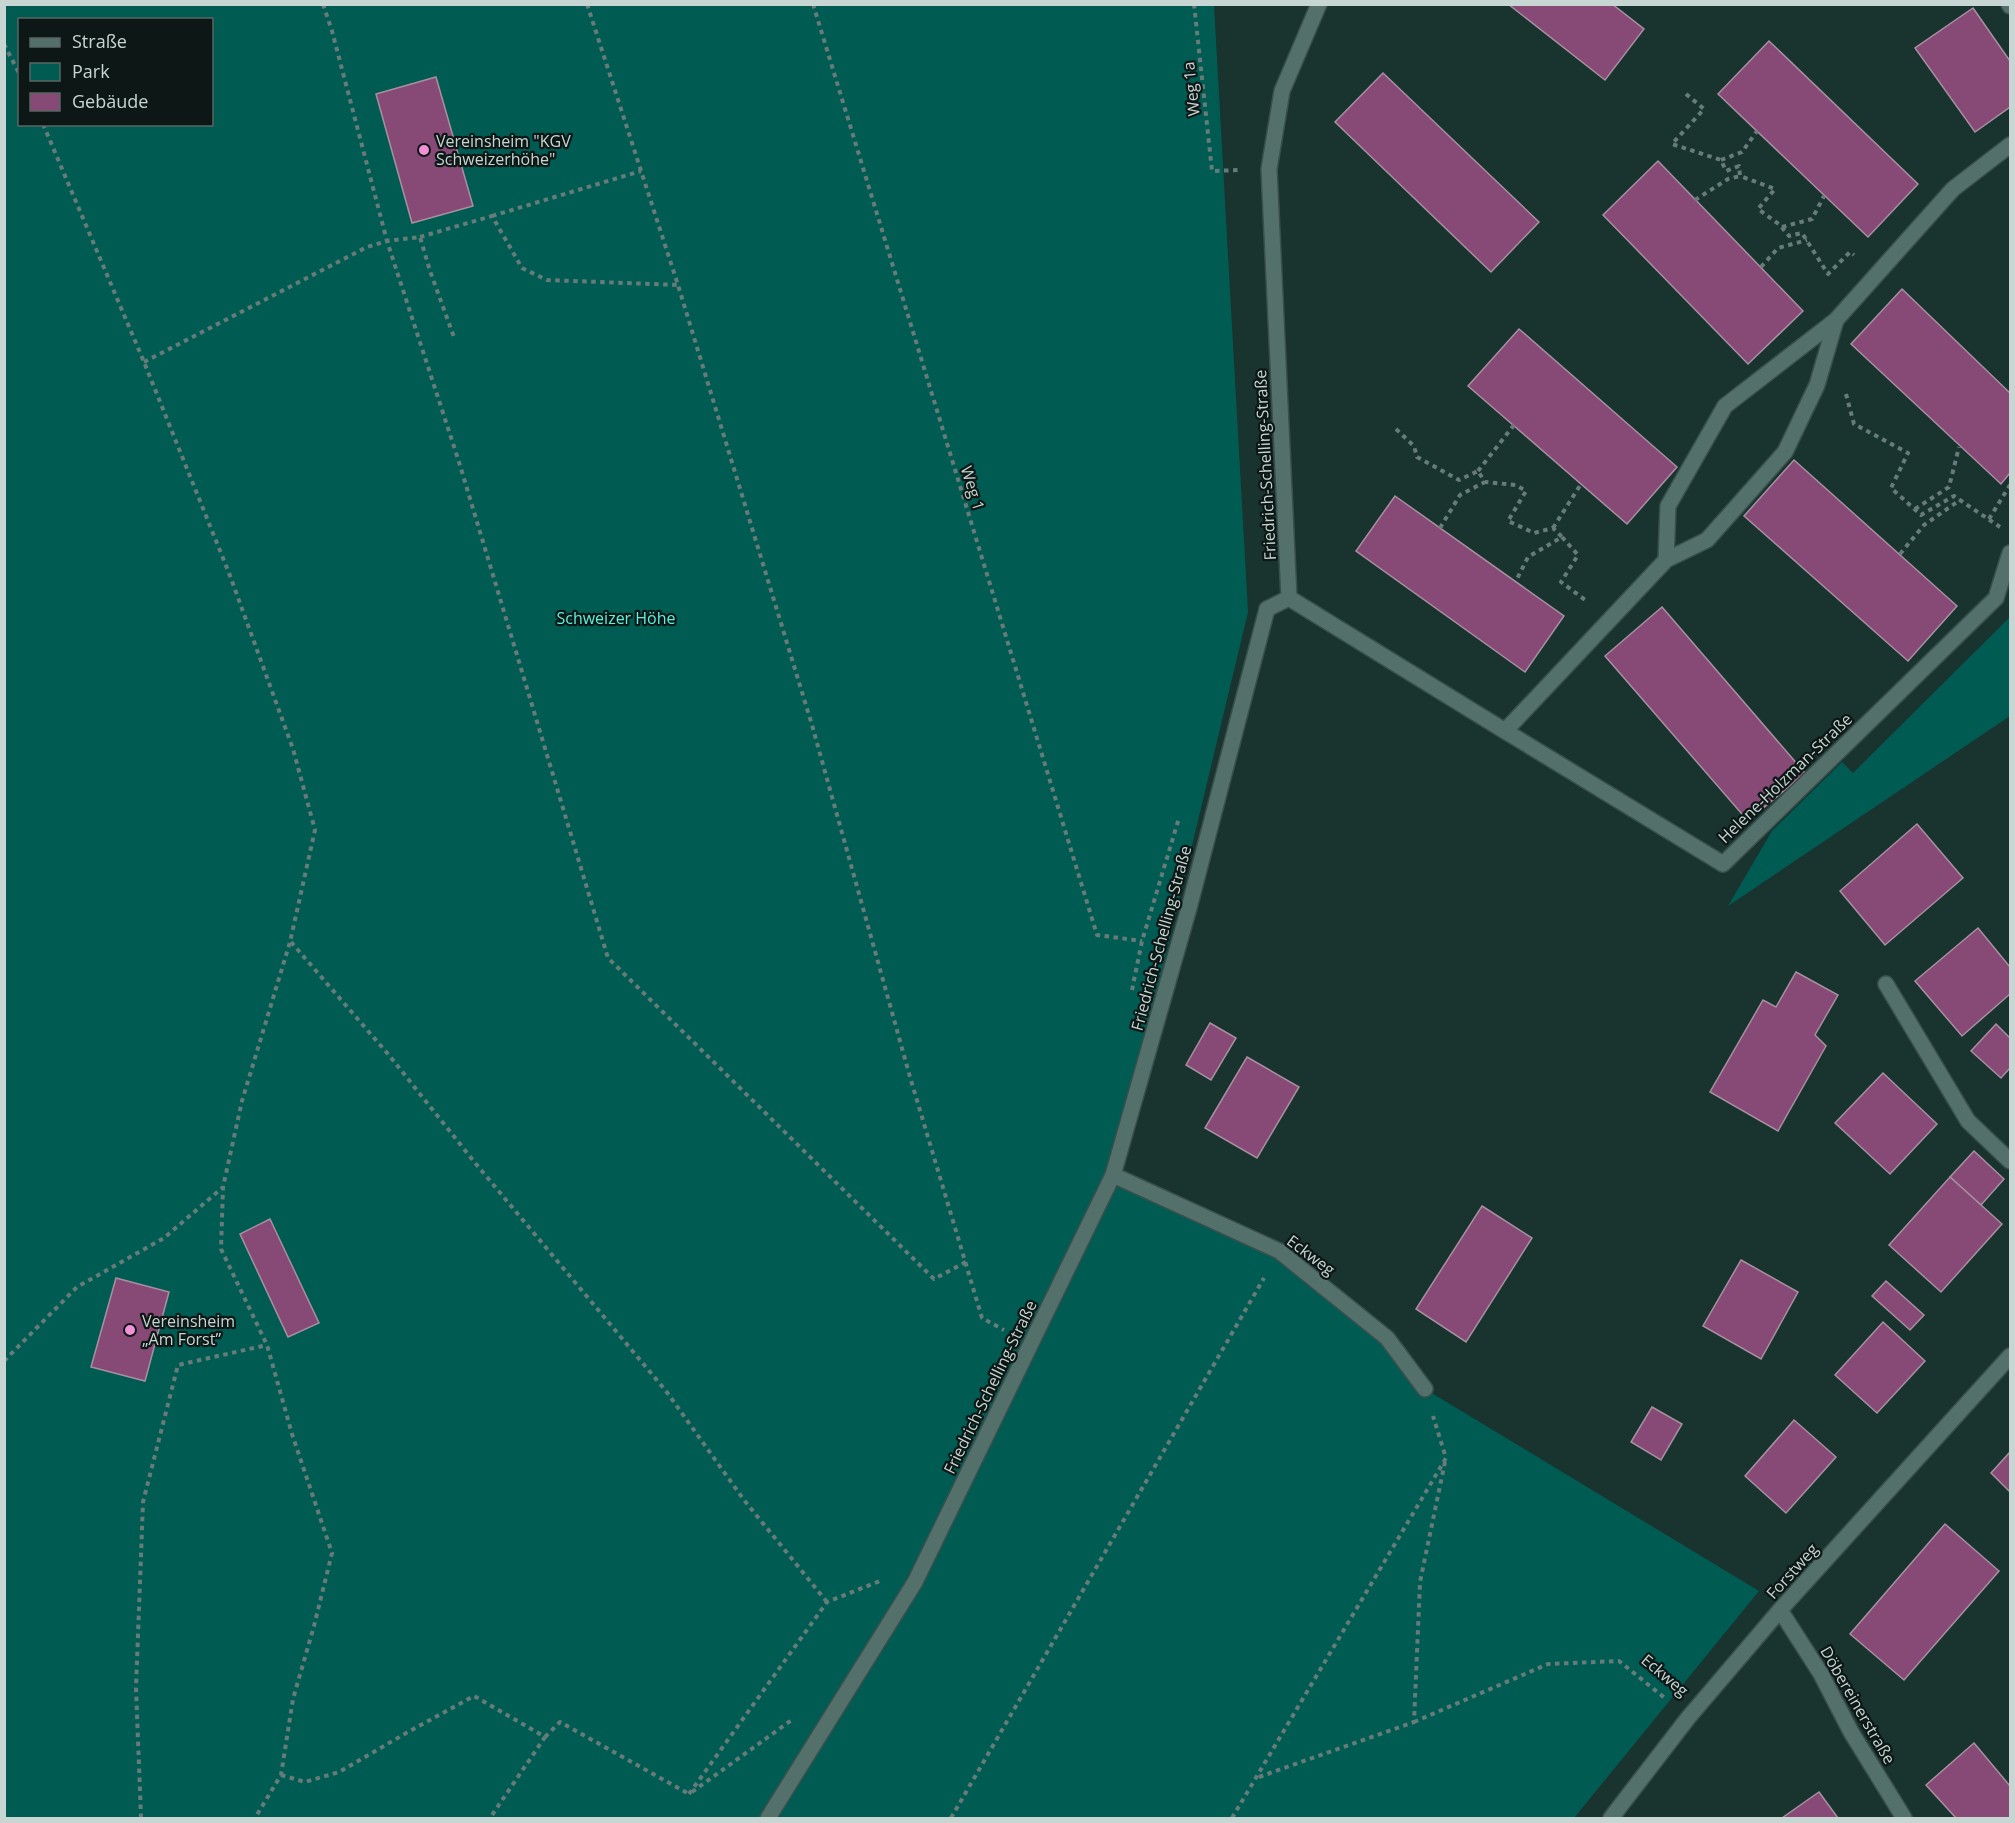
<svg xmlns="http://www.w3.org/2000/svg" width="2015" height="1823" font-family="'Open Sans',sans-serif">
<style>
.green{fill:#005c53;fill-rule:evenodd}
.building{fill:#874975;stroke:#a7909f;stroke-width:1.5}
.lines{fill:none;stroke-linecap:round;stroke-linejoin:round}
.service-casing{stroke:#384f4c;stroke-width:18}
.minor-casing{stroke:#384f4c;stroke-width:18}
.path{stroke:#677c79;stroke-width:4;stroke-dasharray:4.5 4.5;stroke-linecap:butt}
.service{stroke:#54706b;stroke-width:15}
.minor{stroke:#54706b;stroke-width:15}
.poi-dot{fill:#f391d6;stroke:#0d1816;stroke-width:2}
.labels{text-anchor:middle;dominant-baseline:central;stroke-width:4.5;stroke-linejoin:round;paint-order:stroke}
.street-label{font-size:16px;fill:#c7d6d3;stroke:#0d1816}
.poi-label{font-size:16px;fill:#c7d6d3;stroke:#0d1816;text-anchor:start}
.park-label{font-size:16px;fill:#59f3df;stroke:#0d1816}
</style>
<rect width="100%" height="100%" fill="#19332f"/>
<g class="green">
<path d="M5,5h1209l34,607 -135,563 166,76 108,87 38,51 334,202 -185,227h-1569zM20,20h192v104h-192z"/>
<polygon points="2010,617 2010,716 1728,906 1772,831 1842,762 1853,773"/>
</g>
<g class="building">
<polygon points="1508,4 1612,4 1644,29 1605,80"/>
<polygon points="1973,8 2010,61 2010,107 1975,132 1915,48"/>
<polygon points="1769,41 1918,184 1868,237 1718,94"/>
<polygon points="1383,73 1539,222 1491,272 1335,122"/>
<polygon points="436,77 473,206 412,223 376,94"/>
<polygon points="1658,161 1803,311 1748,364 1603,215"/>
<polygon points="1902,289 2010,393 2010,473 2001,484 1851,344"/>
<polygon points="1519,329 1677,467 1627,524 1468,386"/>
<polygon points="1794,460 1957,606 1908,661 1744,516"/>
<polygon points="1395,496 1564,616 1525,672 1356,551"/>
<polygon points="1662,607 1805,773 1748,821 1605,656"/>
<polygon points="1917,824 1963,878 1885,945 1840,891"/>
<polygon points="1978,928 2010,967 2010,994 1962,1036 1915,981"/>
<polygon points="1796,972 1838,995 1815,1035 1826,1046 1778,1131 1710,1092 1763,1000 1776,1007"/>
<polygon points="1210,1023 1236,1038 1211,1080 1186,1065"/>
<polygon points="1996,1024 2010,1038 2010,1068 2001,1078 1971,1051"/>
<polygon points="1247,1057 1299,1087 1257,1158 1205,1128"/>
<polygon points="1883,1073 1937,1124 1890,1174 1835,1123"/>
<polygon points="1974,1151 2004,1179 1981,1205 1950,1177"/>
<polygon points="1950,1177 2002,1224 1941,1292 1889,1245"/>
<polygon points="1482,1206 1532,1238 1466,1342 1416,1309"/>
<polygon points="270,1219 319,1323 288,1337 240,1234"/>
<polygon points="1741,1260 1798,1292 1761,1359 1703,1326"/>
<polygon points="116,1278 169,1292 145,1381 91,1367"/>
<polygon points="1886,1281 1924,1315 1910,1330 1872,1296"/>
<polygon points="1883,1322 1925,1361 1877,1413 1835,1375"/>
<polygon points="1652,1407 1682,1424 1661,1460 1631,1442"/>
<polygon points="1794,1420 1836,1457 1786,1513 1745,1476"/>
<polygon points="2010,1452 2010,1492 1991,1473"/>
<polygon points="1945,1524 1999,1571 1904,1680 1850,1634"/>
<polygon points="1974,1743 2010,1786 2010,1818 1956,1818 1926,1785"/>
<polygon points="1819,1792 1838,1818 1782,1818"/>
</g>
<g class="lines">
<g class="service-casing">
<g id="service">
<polyline points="1886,984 1968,1121 2010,1161"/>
<polyline points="1113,1175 1279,1251 1387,1338 1425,1389"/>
<polyline points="768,1818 915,1582 1113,1175 1189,908 1267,609"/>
</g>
</g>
<g class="minor-casing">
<g id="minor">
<polyline points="2009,4 2010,6"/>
<polyline points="1666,560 1668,506 1725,406 1836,320"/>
<polyline points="1289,598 1505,731 1666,560 1707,540 1785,452 1817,385 1836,320 1953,189 2010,145"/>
<polyline points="1267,609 1289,598 1269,169 1282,91 1319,4"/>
<polyline points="1505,731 1723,864 1996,598 2010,553"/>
<polyline points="1780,1610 1821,1674 1851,1732 1904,1818"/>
<polyline points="1611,1818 1688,1718 1780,1610 2010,1356"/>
</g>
</g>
<g class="path">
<polyline points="323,4 332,31 387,241 459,462 608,958 934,1279 966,1262"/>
<polyline points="587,4 678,285 812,725 910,1077 982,1318 1004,1330"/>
<polyline points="813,4 1097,935 1142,941"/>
<polyline points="1194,4 1212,171 1239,170"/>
<polyline points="4,44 20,75"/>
<polyline points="1686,94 1704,109 1672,144 1721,160 1726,171 1739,166 1740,176 1775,189 1758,209 1780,225 1789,236 1802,233 1828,274 1850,252 1854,255"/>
<polyline points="43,124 144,362 229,573 293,749 315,830 290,942 242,1101 223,1187 221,1249 267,1345 292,1434 332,1553 314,1626 293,1699 281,1775 255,1818"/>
<polyline points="1721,160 1742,152 1757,131"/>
<polyline points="1695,200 1728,179 1740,176"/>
<polyline points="492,216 641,171"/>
<polyline points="1782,227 1812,219 1824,196"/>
<polyline points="420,237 492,216 522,268 547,280 678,285"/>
<polyline points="1761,267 1778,248 1807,240"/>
<polyline points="144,362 367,247 387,241 420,237 430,271 455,340"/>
<polyline points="1846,394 1854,424 1908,453 1891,488 1921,515 1954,496 2000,527"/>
<polyline points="1396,429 1414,446 1417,457 1459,480 1478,471 1485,482 1516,485 1526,491 1508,521 1534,533 1553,528 1562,537 1528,557 1516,581"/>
<polyline points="1478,471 1514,425"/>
<polyline points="1915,509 1949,487 1959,447"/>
<polyline points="1989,519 2010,485"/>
<polyline points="1440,528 1460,495 1485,482"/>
<polyline points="1553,528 1581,484"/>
<polyline points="1562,537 1578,555 1561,582 1588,602"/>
<polyline points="1900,554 1924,525 1960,500"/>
<polyline points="291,942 388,1054 476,1164 666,1391 744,1500 827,1602"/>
<polyline points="1132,990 1142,941 1179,818"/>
<polyline points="4,1361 77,1287 164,1238 222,1188"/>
<polyline points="1414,1722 1548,1664 1619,1661 1666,1699"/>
<polyline points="545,1737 560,1722 689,1794"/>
<polyline points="281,1775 305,1782 339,1772 408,1732 474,1696 545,1737 490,1818"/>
<polyline points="1259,1777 1414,1722 1420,1582 1445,1462"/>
<polyline points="692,1792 793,1719"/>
<polyline points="689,1794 827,1602 880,1581"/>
<polyline points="141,1818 136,1688 143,1502 178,1365 267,1345"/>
<polyline points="951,1818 1264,1278"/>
<polyline points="1232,1818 1446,1458 1433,1416"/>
</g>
<use href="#service" class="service"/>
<use href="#minor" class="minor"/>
</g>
<g class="poi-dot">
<circle cx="424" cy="150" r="6"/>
<circle cx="130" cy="1330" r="6"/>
</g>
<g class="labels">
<g class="street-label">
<text transform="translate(1191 89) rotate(-96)">Weg 1a</text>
<text transform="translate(1265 465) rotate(-93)">Friedrich-Schelling-Straße</text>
<text transform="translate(973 488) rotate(73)">Weg 1</text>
<text transform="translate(1785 778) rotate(-44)">Helene-Holzman-Straße</text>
<text transform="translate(1161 938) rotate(-75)">Friedrich-Schelling-Straße</text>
<text transform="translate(1311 1255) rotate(37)">Eckweg</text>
<text transform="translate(990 1387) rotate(-64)">Friedrich-Schelling-Straße</text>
<text transform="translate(1792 1571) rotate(-48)">Forstweg</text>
<text transform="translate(1665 1675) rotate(40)">Eckweg</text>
<text transform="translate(1858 1705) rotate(60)">Döbereinerstraße</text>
</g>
<g class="poi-label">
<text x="436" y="141">Vereinsheim "KGV<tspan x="436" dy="18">Schweizerhöhe"</tspan></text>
<text x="142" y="1321">Vereinsheim<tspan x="142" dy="18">„Am Forst”</tspan></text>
</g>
<g class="park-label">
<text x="616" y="618">Schweizer Höhe</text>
</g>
</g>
<rect width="2015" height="1823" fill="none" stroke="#c7d6d3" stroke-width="12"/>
<rect x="18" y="18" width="195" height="108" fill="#0d1816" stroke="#576462" stroke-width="1.5"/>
<rect x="30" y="38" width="30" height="9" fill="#54706b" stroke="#576462" stroke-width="1.5"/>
<text x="72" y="48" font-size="18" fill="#c7d6d3">Straße</text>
<rect x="30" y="63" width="30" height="18" fill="#005c53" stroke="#576462" stroke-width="1.5"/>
<text x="72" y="78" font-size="18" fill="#c7d6d3">Park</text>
<rect x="30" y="93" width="30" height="18" fill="#874975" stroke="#576462" stroke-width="1.5"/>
<text x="72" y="108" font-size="18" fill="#c7d6d3">Gebäude</text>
</svg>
